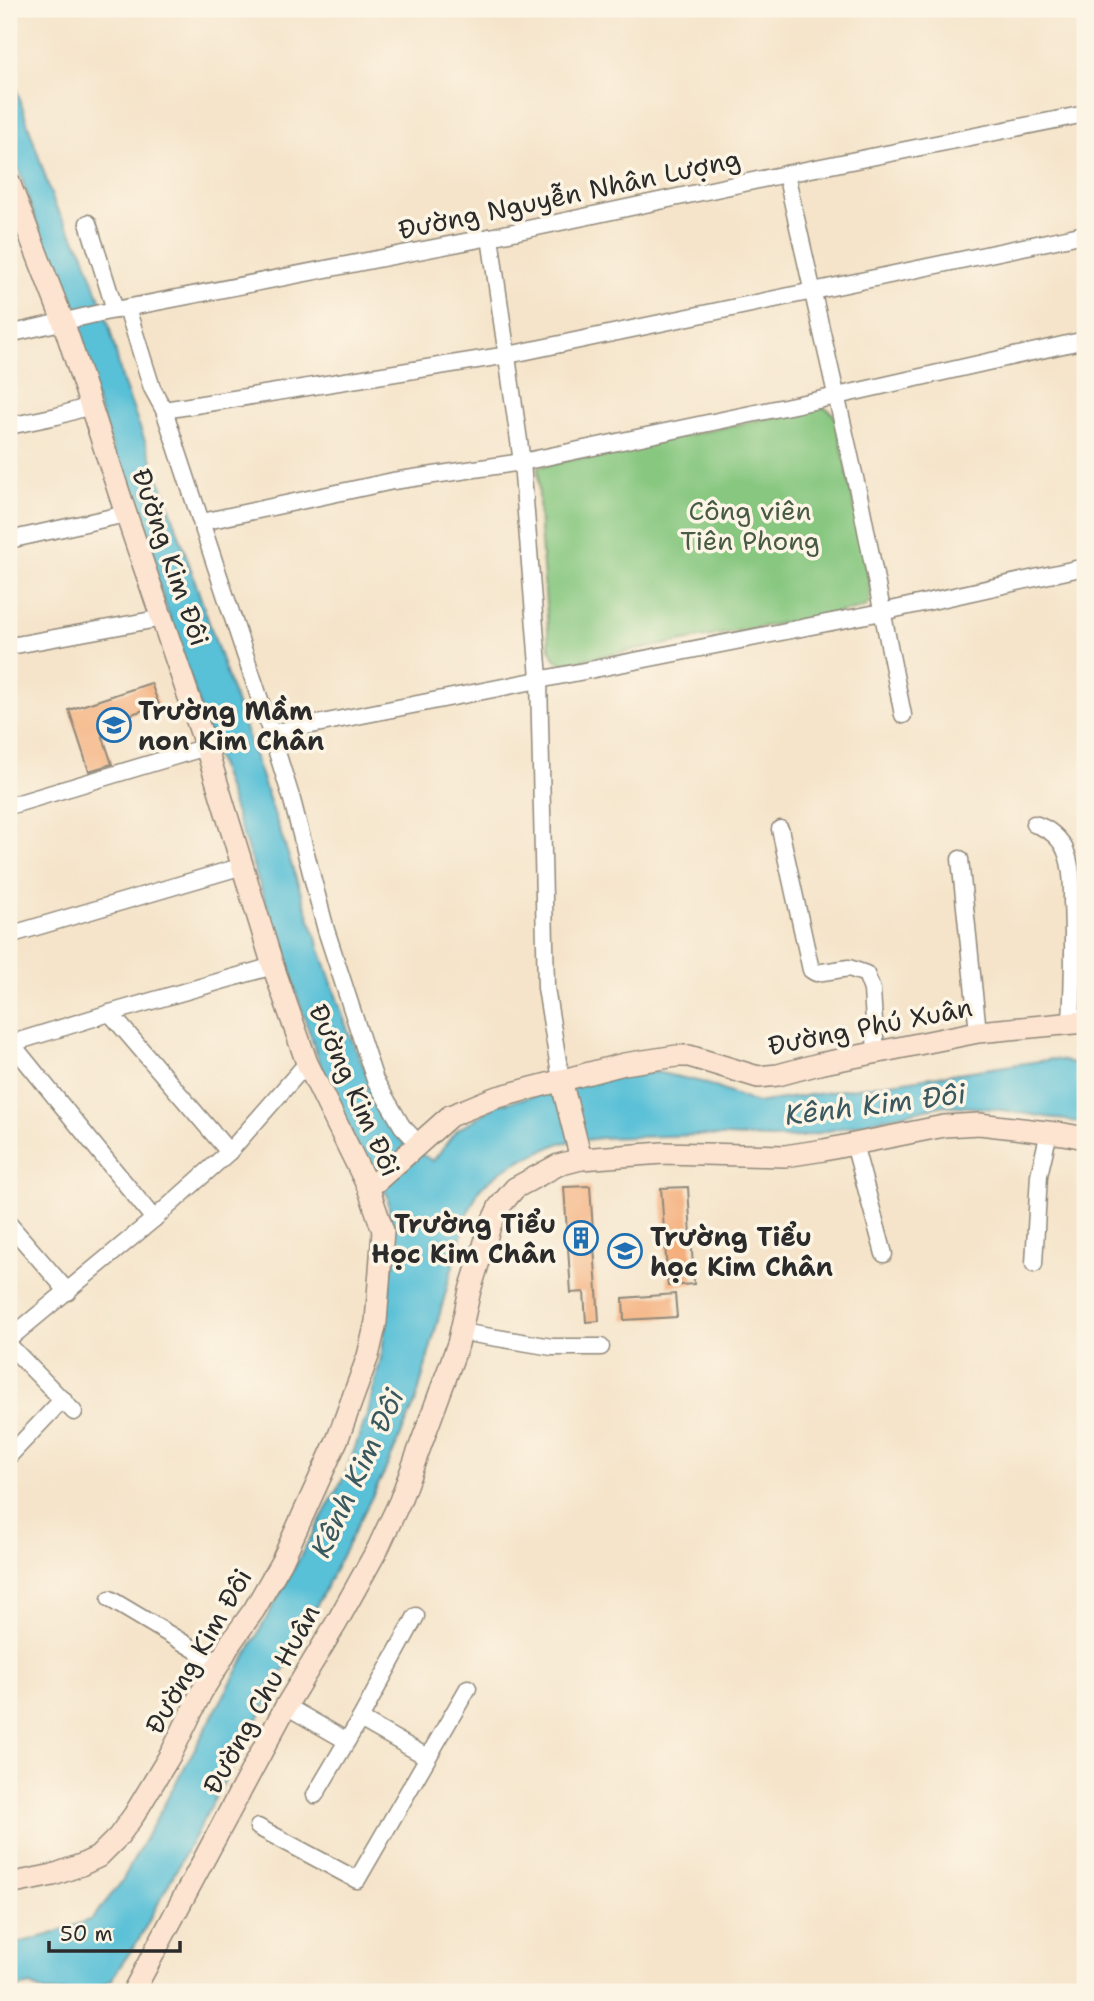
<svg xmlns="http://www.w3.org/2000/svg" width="1094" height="2001" font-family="'Shantell Sans',sans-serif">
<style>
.green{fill:#87c780;stroke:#597956;stroke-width:2}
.water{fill:#59c0d7;stroke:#427681;stroke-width:2}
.building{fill:#f4af7b}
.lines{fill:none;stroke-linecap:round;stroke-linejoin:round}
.street-casing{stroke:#90887a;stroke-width:19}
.secondary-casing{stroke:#90887a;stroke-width:24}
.street{stroke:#fff;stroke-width:16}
.secondary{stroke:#fde4d0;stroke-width:21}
.labels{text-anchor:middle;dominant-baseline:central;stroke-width:7;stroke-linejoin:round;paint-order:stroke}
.street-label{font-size:26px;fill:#2b2b2b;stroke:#fcf5e5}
.park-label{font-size:26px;fill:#475a44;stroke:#fcf5e5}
.poi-label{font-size:26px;font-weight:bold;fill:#2b2b2b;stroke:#fcf5e5;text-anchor:start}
.water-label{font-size:28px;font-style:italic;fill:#39585f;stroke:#fcf5e5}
</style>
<rect width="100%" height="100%" fill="#fcf5e5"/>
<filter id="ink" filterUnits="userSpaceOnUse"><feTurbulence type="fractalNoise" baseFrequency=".0143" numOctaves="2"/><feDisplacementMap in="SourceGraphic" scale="14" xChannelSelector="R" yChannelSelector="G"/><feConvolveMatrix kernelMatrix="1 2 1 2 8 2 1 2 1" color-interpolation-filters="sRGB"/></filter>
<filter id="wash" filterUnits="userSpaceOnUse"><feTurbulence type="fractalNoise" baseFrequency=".00686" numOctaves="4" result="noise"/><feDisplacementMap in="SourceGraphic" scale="28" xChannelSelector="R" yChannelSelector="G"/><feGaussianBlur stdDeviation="1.57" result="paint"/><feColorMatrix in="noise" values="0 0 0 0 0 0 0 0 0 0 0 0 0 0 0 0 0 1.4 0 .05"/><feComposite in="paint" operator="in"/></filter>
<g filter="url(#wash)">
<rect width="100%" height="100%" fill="#f5e4ca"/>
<path class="green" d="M819,407c9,1 13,4 17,12l34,164v19l-7,6 -298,55c-11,-1 -15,-10 -16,-20l-9,-114 -2,-62z"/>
<polygon class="water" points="9,67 55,206 83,252 109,325 123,382 170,508 348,1031 382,1109 404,1144 433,1161 456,1131 497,1105 587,1083 656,1072 702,1082 756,1103 1053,1059 1085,1065 1085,1123 995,1109 944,1105 801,1137 772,1138 700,1135 601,1138 560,1143 519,1161 501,1171 480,1188 467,1214 416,1401 384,1473 282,1674 139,1939 110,1981 87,1992 45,1992 31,1985 9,1990 9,1945 49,1935 92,1919 121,1883 345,1475 369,1409 382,1353 393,1253 388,1196 365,1165 320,1064 9,141"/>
<g id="blocks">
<g class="building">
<polygon points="151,683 159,705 99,725 112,764 89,771 69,710"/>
<polygon points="590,1186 599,1321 586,1322 584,1292 571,1293 564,1187"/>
<polygon points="688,1187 694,1284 668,1286 661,1188"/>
<polygon points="675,1294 677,1317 624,1320 623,1298"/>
</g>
</g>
</g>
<g filter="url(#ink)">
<use href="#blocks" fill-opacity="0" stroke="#90887a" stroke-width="2"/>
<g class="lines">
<g class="street-casing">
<g id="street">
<polyline points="786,174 860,500 903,715"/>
<polyline points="88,223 115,310"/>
<polyline points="490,237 522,462 539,678 546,988 561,1080"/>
<polyline points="127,308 152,388 164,410 271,733 292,800 326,930 370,1065 375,1080 402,1126 418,1143"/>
<polyline points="9,334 100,313 490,237 786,174 1085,114"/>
<polyline points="164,410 508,355 1085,234"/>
<polyline points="9,426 57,416 90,406"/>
<polyline points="202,522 393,481 522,462 837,396 1085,340"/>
<polyline points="9,540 126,514"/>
<polyline points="9,644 16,645 163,618"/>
<polyline points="271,733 882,612 1085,567"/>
<polyline points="9,806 206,747"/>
<path d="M1034,824c14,4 27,14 32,28 6,15 6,34 6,49 2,41 1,81 -1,121"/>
<polyline points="780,829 811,970 816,973 849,968 866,974 872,990 876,1053"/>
<polyline points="960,859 978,1032"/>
<polyline points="9,935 243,866"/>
<polyline points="110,1013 229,1152"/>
<polyline points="9,1044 110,1013 273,966"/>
<polyline points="12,1044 154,1219"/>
<polyline points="854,1144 884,1254"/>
<polyline points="9,1224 68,1292"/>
<polyline points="1034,1264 1039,1175 1049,1132"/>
<polyline points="461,1332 552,1347 601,1347"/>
<polyline points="9,1339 154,1219 229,1152 307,1063"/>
<polyline points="9,1345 74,1412"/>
<polyline points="9,1456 63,1399"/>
<polyline points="110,1599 219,1664"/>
<polyline points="286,1706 347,1741"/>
<polyline points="360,1719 427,1757"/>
<polyline points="315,1795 360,1719 416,1616"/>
<polyline points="258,1827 357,1880 468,1688"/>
</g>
</g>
<g class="secondary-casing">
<g id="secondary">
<polyline points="9,182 63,321 126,514 206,747 273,966 307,1063 368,1187 383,1231 376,1322 368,1356 338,1438 282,1561 254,1610 231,1642 219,1664 201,1693 172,1752 134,1815 118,1837 98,1857 81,1865 53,1875 9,1884"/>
<polyline points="561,1080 581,1159"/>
<polyline points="368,1187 377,1181 450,1116 494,1098 624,1064 677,1056 689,1056 758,1077 778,1075 819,1064 978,1032 1085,1022"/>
<polyline points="133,1992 286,1706 337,1622 378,1548 400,1501 458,1344 470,1290 490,1226 499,1207 515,1188 558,1165 581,1159 663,1153 785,1156 824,1150 944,1126 979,1124 1064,1134 1085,1138"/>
</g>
</g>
<use href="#street" class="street"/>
<use href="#secondary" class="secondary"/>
</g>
</g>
<defs>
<g id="school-ring" transform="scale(1.75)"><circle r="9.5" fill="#fcf5e5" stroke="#1f6fb2" stroke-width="1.5"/><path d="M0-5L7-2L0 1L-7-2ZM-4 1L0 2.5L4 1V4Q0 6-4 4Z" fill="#1f6fb2"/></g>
<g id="building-ring" transform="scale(1.75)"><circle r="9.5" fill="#fcf5e5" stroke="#1f6fb2" stroke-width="1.5"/><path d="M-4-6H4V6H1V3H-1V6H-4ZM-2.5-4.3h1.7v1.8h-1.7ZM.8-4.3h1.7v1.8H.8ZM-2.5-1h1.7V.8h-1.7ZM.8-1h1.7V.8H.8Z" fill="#1f6fb2"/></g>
</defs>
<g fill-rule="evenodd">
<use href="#school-ring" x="114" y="725"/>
<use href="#building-ring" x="581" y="1238"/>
<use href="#school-ring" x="625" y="1251"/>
</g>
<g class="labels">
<g class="street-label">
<text transform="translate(569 194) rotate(-12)">Đường Nguyễn Nhân Lượng</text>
<text transform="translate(171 557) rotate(71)">Đường Kim Đôi</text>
<text transform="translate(870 1026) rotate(-11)">Đường Phú Xuân</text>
<text transform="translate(355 1090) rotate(66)">Đường Kim Đôi</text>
<text transform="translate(198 1651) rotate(-60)">Đường Kim Đôi</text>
<text transform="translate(261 1699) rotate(-61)">Đường Chu Huân</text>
</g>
<g class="park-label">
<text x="750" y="510">Công viên<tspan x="750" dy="30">Tiên Phong</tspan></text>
</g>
<g class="poi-label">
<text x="138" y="710">Trường Mầm<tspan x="138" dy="30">non Kim Chân</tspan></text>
<text x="556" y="1223" text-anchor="end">Trường Tiểu<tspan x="556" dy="30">Học Kim Chân</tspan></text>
<text x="650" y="1236">Trường Tiểu<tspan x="650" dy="30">học Kim Chân</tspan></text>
</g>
<g class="water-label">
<text transform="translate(875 1104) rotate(-7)">Kênh Kim Đôi</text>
<text transform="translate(357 1473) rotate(-65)">Kênh Kim Đôi</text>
</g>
</g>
<rect width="1094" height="2001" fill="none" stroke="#fcf5e5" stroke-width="35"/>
<path d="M49 1941v10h131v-10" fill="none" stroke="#2b2b2b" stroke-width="3.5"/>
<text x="60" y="1941" font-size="21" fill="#2b2b2b" stroke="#fcf5e5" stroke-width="5" paint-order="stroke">50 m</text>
</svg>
